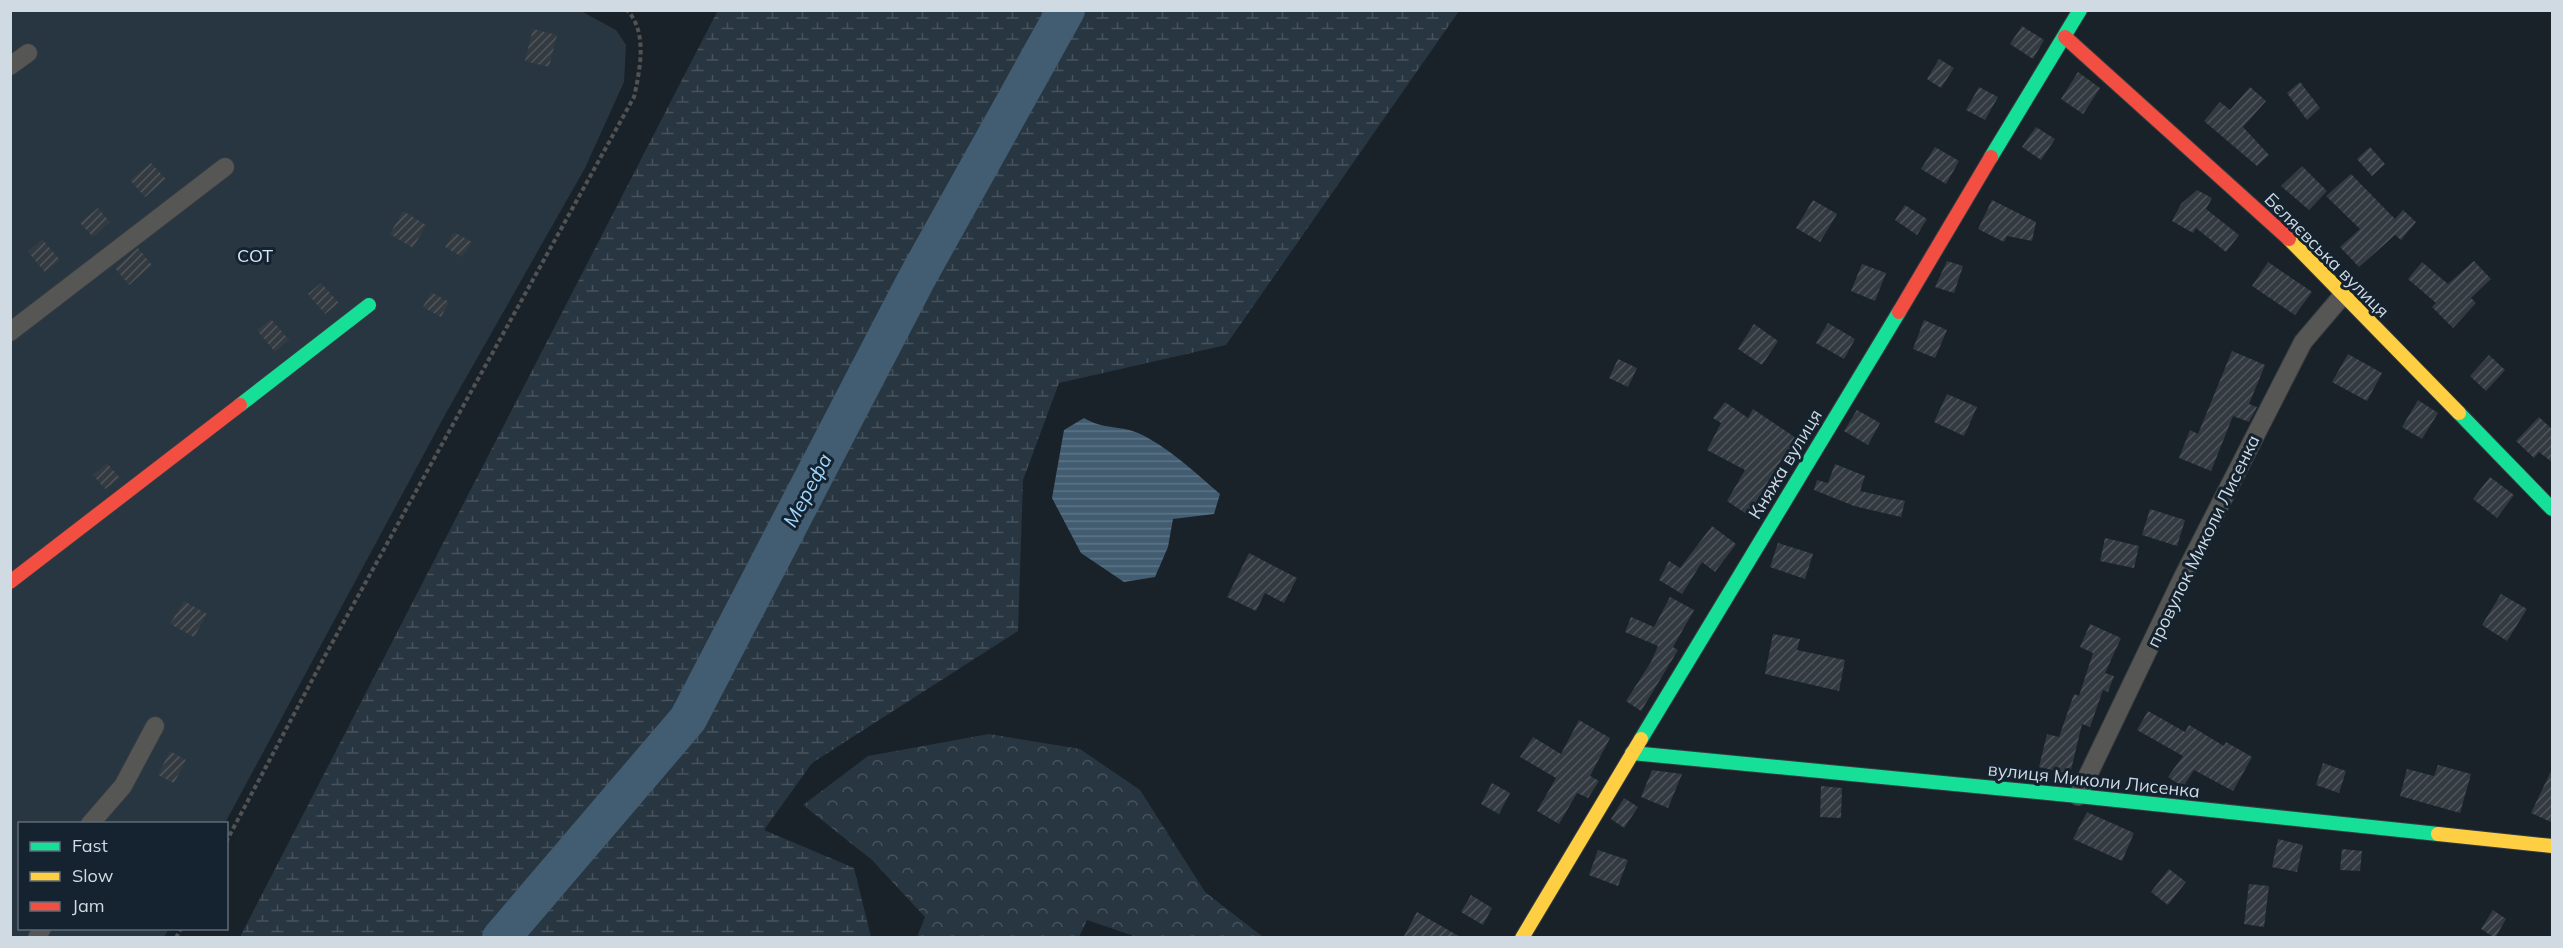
<svg xmlns="http://www.w3.org/2000/svg" width="2563" height="948" font-family="Mulish,sans-serif">
<style>
.forest{fill:url(#forest-crowns)}
.wetland{fill:url(#wetland-marsh)}
.garden{fill:#283641}
.water{fill:url(#water-rules)}
.lines{fill:none;stroke-linecap:round;stroke-linejoin:round}
.river{stroke:#425d71;stroke-width:38}
.building{fill:url(#building-hatch)}
.street-casing{stroke:#353c41;stroke-width:20}
.fast-casing{stroke:#353c41;stroke-width:16}
.slow-casing{stroke:#353c41;stroke-width:16}
.jam-casing{stroke:#353c41;stroke-width:16}
.path{stroke:#505253;stroke-width:4;stroke-dasharray:4.5 3;stroke-linecap:butt}
.street{stroke:#565655;stroke-width:18}
.fast{stroke:#16e098;stroke-width:14}
.slow{stroke:#ffcf43;stroke-width:14}
.jam{stroke:#f24e42;stroke-width:14}
.labels{text-anchor:middle;dominant-baseline:central;stroke-width:6;stroke-linejoin:round;paint-order:stroke}
.park-label{font-size:18px;fill:#d3e8f8;stroke:#14232f}
.street-label{font-size:18px;fill:#d0dae2;stroke:#14232f}
.water-label{font-size:20px;font-style:italic;fill:#a1d6fd;stroke:#14232f}
</style>
<defs>
<pattern id="forest-crowns" width="20" height="18" patternUnits="userSpaceOnUse" patternTransform="scale(1.5)"><rect width="20" height="18" fill="#283641"/><path d="M2 6a3 3 0 1 1 6 0M12 15a3 3 0 1 1 6 0" fill="none" stroke="#46525c"/></pattern>
<pattern id="wetland-marsh" width="20" height="14" patternUnits="userSpaceOnUse" patternTransform="scale(1.5)"><rect width="20" height="14" fill="#283641"/><path d="M1 5h8M5 5V1M11 12h8M15 12V8" fill="none" stroke="#46525c"/></pattern>
<pattern id="water-rules" width="6" height="5" patternUnits="userSpaceOnUse" patternTransform="scale(1.5)"><rect width="6" height="5" fill="#425d71"/><path d="M0 2.5h6" fill="none" stroke="#5c7485"/></pattern>
<pattern id="building-hatch" width="6" height="6" patternUnits="userSpaceOnUse" patternTransform="scale(1.5)"><rect width="6" height="6" fill="#333a40"/><path d="M-1 1l2-2M0 6l6-6M5 7l2-2" fill="none" stroke="#50565b"/></pattern>
</defs>
<rect width="100%" height="100%" fill="#1a2229"/>
<polygon class="forest" points="989,734 1080,749 1140,790 1205,892 1263,937 1137,937 1087,920 1079,937 917,937 925,917 872,860 803,805 868,756"/>
<polygon class="wetland" points="718,10 1459,11 1226,345 1059,383 1023,480 1018,631 812,763 764,830 854,868 871,937 240,937"/>
<polygon class="garden" points="10,11 581,11 616,30 626,45 624,82 585,168 446,413 225,823 20,824 20,928 169,929 164,937 11,937"/>
<path class="water" d="M1084,418c20,12 36,7 54,15 29,13 58,40 82,61l-6,20 -41,5 -5,28 -13,30 -31,5 -43,-29 -29,-55 12,-68z"/>
<g class="lines">
<polyline class="river" points="501,938 688,719 917,278 1066,10"/>
</g>
<g class="building">
<polygon points="2022,26 2044,40 2033,59 2010,44"/>
<polygon points="533,29 557,35 549,67 525,61"/>
<polygon points="1939,59 1954,68 1941,88 1927,79"/>
<polygon points="2078,72 2100,88 2083,114 2061,99"/>
<polygon points="2300,82 2320,108 2307,120 2287,93"/>
<polygon points="1979,87 1998,97 1985,120 1966,110"/>
<polygon points="2250,87 2266,101 2243,127 2269,155 2257,166 2204,121 2220,102 2230,110"/>
<polygon points="2036,127 2055,139 2041,160 2022,147"/>
<polygon points="1935,147 1959,161 1946,184 1921,169"/>
<polygon points="2370,147 2385,164 2372,176 2357,159"/>
<polygon points="151,163 166,179 145,197 130,180"/>
<polygon points="2302,166 2327,191 2309,210 2281,186"/>
<polygon points="2351,174 2395,219 2403,210 2416,222 2401,240 2395,235 2359,267 2340,247 2360,229 2326,196"/>
<polygon points="2197,190 2212,198 2206,209 2239,235 2226,252 2196,228 2193,233 2172,221 2181,204"/>
<polygon points="1813,200 1837,214 1820,242 1796,228"/>
<polygon points="1992,200 2036,222 2032,241 2007,236 2004,242 1978,229"/>
<polygon points="1905,205 1927,219 1917,235 1895,220"/>
<polygon points="98,208 110,222 93,237 80,223"/>
<polygon points="403,211 426,225 413,248 390,234"/>
<polygon points="454,232 472,242 462,257 445,247"/>
<polygon points="42,239 60,260 45,272 28,252"/>
<polygon points="138,248 152,265 129,285 115,268"/>
<polygon points="1947,261 1963,266 1954,293 1935,287"/>
<polygon points="2474,261 2491,279 2471,298 2476,303 2453,328 2432,307 2436,303 2408,279 2422,262 2448,284"/>
<polygon points="2268,262 2312,292 2295,315 2252,286"/>
<polygon points="1862,264 1886,273 1875,301 1851,291"/>
<polygon points="321,283 339,303 325,314 308,294"/>
<polygon points="431,292 449,302 441,317 423,307"/>
<polygon points="271,319 289,340 275,352 257,330"/>
<polygon points="1924,320 1947,330 1935,358 1913,349"/>
<polygon points="1828,323 1855,339 1844,359 1816,343"/>
<polygon points="1754,324 1778,341 1762,365 1738,349"/>
<polygon points="2232,351 2265,365 2249,404 2257,407 2249,422 2233,416 2211,471 2179,458 2190,430 2198,434"/>
<polygon points="2348,354 2382,373 2367,401 2332,382"/>
<polygon points="2489,355 2505,370 2486,391 2470,376"/>
<polygon points="1618,359 1637,368 1628,387 1609,378"/>
<polygon points="1947,394 1977,407 1964,436 1934,422"/>
<polygon points="2418,400 2438,413 2422,439 2402,427"/>
<polygon points="1725,402 1748,418 1753,409 1802,442 1789,464 1782,459 1748,515 1727,501 1745,470 1707,450 1721,423 1713,418"/>
<polygon points="1857,410 1880,423 1868,445 1844,431"/>
<polygon points="2539,417 2553,430 2553,463 2539,452 2534,458 2516,441"/>
<polygon points="107,463 120,478 105,489 93,475"/>
<polygon points="1835,464 1865,476 1860,491 1905,501 1901,517 1854,506 1814,490 1817,480 1828,483"/>
<polygon points="2490,477 2514,495 2497,518 2473,499"/>
<polygon points="2150,509 2185,520 2177,546 2142,535"/>
<polygon points="1712,526 1736,544 1715,572 1702,562 1682,594 1659,580 1669,561 1680,568"/>
<polygon points="2105,538 2139,546 2134,568 2100,561"/>
<polygon points="1778,543 1813,554 1805,579 1770,567"/>
<polygon points="1249,553 1297,578 1284,603 1265,593 1256,611 1227,597"/>
<polygon points="2501,594 2527,609 2507,641 2482,625"/>
<polygon points="1670,597 1694,610 1673,647 1678,650 1641,711 1626,701 1651,662 1658,646 1625,632 1631,617 1654,627"/>
<polygon points="184,601 207,614 194,637 170,624"/>
<polygon points="2090,624 2121,638 2105,673 2114,676 2108,692 2103,690 2090,727 2082,724 2070,774 2039,767 2047,734 2059,737 2074,694 2079,696 2093,653 2080,647"/>
<polygon points="1773,634 1800,639 1797,650 1845,660 1839,691 1765,674"/>
<polygon points="2148,711 2185,732 2189,725 2224,746 2226,742 2252,757 2233,791 2194,770 2183,787 2168,777 2183,756 2137,730"/>
<polygon points="1579,720 1610,738 1590,776 1599,781 1588,798 1577,793 1559,824 1537,811 1556,778 1520,757 1533,737 1561,754"/>
<polygon points="170,751 186,760 174,783 158,775"/>
<polygon points="2323,763 2346,771 2339,793 2316,785"/>
<polygon points="2438,765 2471,774 2460,813 2400,796 2407,769 2434,776"/>
<polygon points="2553,767 2553,823 2531,813"/>
<polygon points="1652,770 1682,774 1668,808 1641,797"/>
<polygon points="1492,783 1510,793 1499,814 1481,804"/>
<polygon points="1821,786 1842,788 1841,818 1820,817"/>
<polygon points="1624,798 1638,807 1624,828 1611,819"/>
<polygon points="2087,812 2134,833 2122,861 2073,839"/>
<polygon points="2278,839 2303,845 2297,872 2272,867"/>
<polygon points="2342,849 2362,851 2360,871 2340,870"/>
<polygon points="1598,850 1628,860 1618,886 1589,875"/>
<polygon points="2169,869 2186,882 2168,905 2151,892"/>
<polygon points="2249,884 2269,886 2264,927 2244,924"/>
<polygon points="1471,895 1492,908 1483,925 1461,912"/>
<polygon points="2493,910 2506,919 2495,938 2481,929"/>
<polygon points="1417,912 1462,938 1403,938"/>
</g>
<g class="lines">
<g class="street-casing">
<g id="street">
<polyline points="10,66 28,53"/>
<polyline points="10,332 225,167"/>
<polyline points="2078,796 2183,577 2303,342 2343,295"/>
<polyline points="90,824 123,786 155,726"/>
<polyline points="37,938 42,928"/>
</g>
</g>
<g class="fast-casing">
<g id="fast">
<polyline points="1991,157 2080,10"/>
<polyline points="240,405 369,305"/>
<polyline points="2459,413 2552,509"/>
<polyline points="1641,739 1899,312"/>
<polyline points="1632,753 2078,796 2438,834"/>
</g>
</g>
<g class="slow-casing">
<g id="slow">
<polyline points="2289,239 2459,413"/>
<polyline points="2438,834 2552,846"/>
<polyline points="1522,938 1641,739"/>
</g>
</g>
<g class="jam-casing">
<g id="jam">
<polyline points="2065,37 2289,239"/>
<polyline points="1899,312 1991,157"/>
<polyline points="10,582 240,405"/>
</g>
</g>
<g class="path">
<path d="M226,842l100,-188 308,-557c6,-27 14,-65 -7,-87"/>
<polyline points="176,938 181,928"/>
</g>
<use href="#street" class="street"/>
<use href="#fast" class="fast"/>
<use href="#slow" class="slow"/>
<use href="#jam" class="jam"/>
</g>
<g class="labels">
<g class="park-label">
<text x="255" y="255">СОТ</text>
</g>
<g class="street-label">
<text transform="translate(2327 255) rotate(45)">Бєляєвська вулиця</text>
<text transform="translate(1785 464) rotate(-59)">Княжа вулиця</text>
<text transform="translate(2203 541) rotate(-64)">провулок Миколи Лисенка</text>
<text transform="translate(2094 780) rotate(6)">вулиця Миколи Лисенка</text>
</g>
<g class="water-label">
<text transform="translate(807 490) rotate(-62)">Мерефа</text>
</g>
</g>
<rect width="2563" height="948" fill="none" stroke="#d0dae2" stroke-width="24"/>
<rect x="18" y="822" width="210" height="108" fill="#14232f" stroke="#5f6c77" stroke-width="1.5"/>
<rect x="30" y="842" width="30" height="9" fill="#16e098" stroke="#5f6c77" stroke-width="1.5"/>
<text x="72" y="852" font-size="18" fill="#d0dae2">Fast</text>
<rect x="30" y="872" width="30" height="9" fill="#ffcf43" stroke="#5f6c77" stroke-width="1.5"/>
<text x="72" y="882" font-size="18" fill="#d0dae2">Slow</text>
<rect x="30" y="902" width="30" height="9" fill="#f24e42" stroke="#5f6c77" stroke-width="1.5"/>
<text x="72" y="912" font-size="18" fill="#d0dae2">Jam</text>
</svg>
